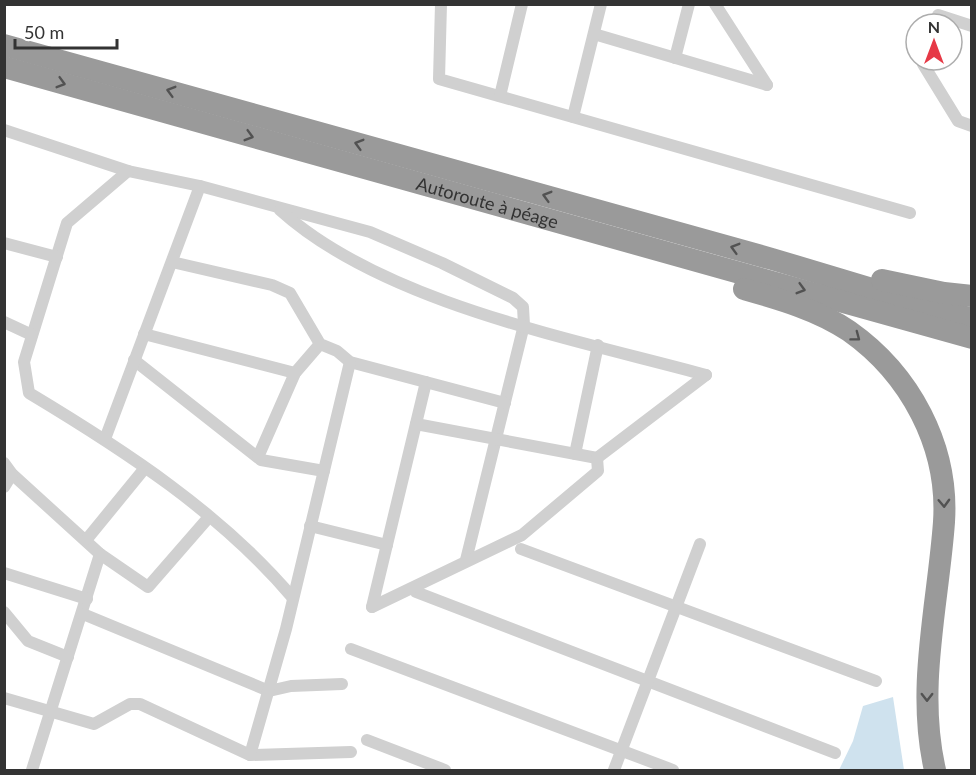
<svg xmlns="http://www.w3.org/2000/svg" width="976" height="775" font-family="Lato,sans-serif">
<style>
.water{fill:#cfe2ee}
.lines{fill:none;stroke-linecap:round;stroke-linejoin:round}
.street{stroke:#d0d0d0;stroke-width:12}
.highway{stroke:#9a9a9a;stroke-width:22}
.oneway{stroke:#525252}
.labels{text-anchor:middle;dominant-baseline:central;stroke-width:6;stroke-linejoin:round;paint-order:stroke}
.street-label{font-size:18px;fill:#333;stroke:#fff}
</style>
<rect width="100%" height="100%" fill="#fff"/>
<polygon class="water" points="893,697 904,770 839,770 853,741 863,706"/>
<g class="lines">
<g class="street">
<polyline points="441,4 439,79 910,213"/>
<polyline points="715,4 767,85"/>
<polyline points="938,15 972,26"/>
<polyline points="594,34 767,85"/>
<polyline points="675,58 689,4"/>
<polyline points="923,60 923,64 958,121 972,126"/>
<polyline points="500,96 522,4"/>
<polyline points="573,117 601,4"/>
<polyline points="4,130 128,171 200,186 370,232 442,263 513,298 523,307 524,325 466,560"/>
<path d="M128,171l-61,52 -43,139 5,31c95,57 192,120 264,205"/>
<path d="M280,210c103,93 294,129 426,165"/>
<polyline points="4,243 57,257"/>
<polyline points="172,262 272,285 290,293 320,344 337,351 350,362 505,403"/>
<polyline points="4,322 32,335"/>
<polyline points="144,334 295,373"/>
<polyline points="134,360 261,460 324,471"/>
<polyline points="416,424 597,458 706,375"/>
<polyline points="105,439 200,186"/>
<polyline points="575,454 598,345"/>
<polyline points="258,457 295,373 320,344"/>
<polyline points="4,463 12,474 100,554 32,770"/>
<polyline points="4,487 12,474"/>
<polyline points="310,526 387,545"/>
<polyline points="87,539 145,468"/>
<polyline points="521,549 876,681"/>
<polyline points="100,554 148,587 209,517"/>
<polyline points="4,573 87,599"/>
<polyline points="416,592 835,753"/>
<polyline points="372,607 522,535 598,471 597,458"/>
<polyline points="372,607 426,382"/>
<polyline points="4,612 28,641 68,657"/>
<polyline points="83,614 269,691 291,686 342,684"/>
<polyline points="351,649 673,770"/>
<polyline points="4,698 94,724 130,704 140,704 250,755 351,752"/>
<polyline points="367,740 445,770"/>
<polyline points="250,755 286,629 350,362"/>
<polyline points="614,770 700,544"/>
</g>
<g class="highway">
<polyline points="4,45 772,259 972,319"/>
<path id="s1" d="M4,67l968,271"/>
<polyline points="882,280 944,293 972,296"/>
<path d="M744,289c35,10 74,21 105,42 61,43 100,115 95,191 -6,83 -28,166 -9,248"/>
</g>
</g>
<defs><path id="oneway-chevron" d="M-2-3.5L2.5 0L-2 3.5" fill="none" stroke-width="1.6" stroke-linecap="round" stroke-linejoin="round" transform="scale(1.5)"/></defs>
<g class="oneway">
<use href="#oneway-chevron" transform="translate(61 83) rotate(16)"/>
<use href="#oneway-chevron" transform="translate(171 91) rotate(-164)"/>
<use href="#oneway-chevron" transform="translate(249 136) rotate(16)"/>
<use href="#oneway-chevron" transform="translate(359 144) rotate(-164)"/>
<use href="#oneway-chevron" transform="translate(547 196) rotate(-164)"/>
<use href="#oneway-chevron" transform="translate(735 248) rotate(-164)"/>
<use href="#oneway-chevron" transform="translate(801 289) rotate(16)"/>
<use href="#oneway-chevron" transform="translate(856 337) rotate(37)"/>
<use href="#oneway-chevron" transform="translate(944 503) rotate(88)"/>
<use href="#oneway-chevron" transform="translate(927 697) rotate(90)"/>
</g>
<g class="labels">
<g class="street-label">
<text stroke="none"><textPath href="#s1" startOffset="502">Autoroute à péage</textPath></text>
</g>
</g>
<rect width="976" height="775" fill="none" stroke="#333333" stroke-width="12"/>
<g transform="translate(934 42)"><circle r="28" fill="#ffffff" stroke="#adadad" stroke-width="1.5"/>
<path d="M0-4.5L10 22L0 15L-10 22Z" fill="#e63946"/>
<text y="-9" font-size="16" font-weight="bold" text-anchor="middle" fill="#333333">N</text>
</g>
<path d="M15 39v9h102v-9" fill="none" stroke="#333333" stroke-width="3"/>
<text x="24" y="39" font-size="18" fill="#333333" stroke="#ffffff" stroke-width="4.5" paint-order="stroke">50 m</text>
</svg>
